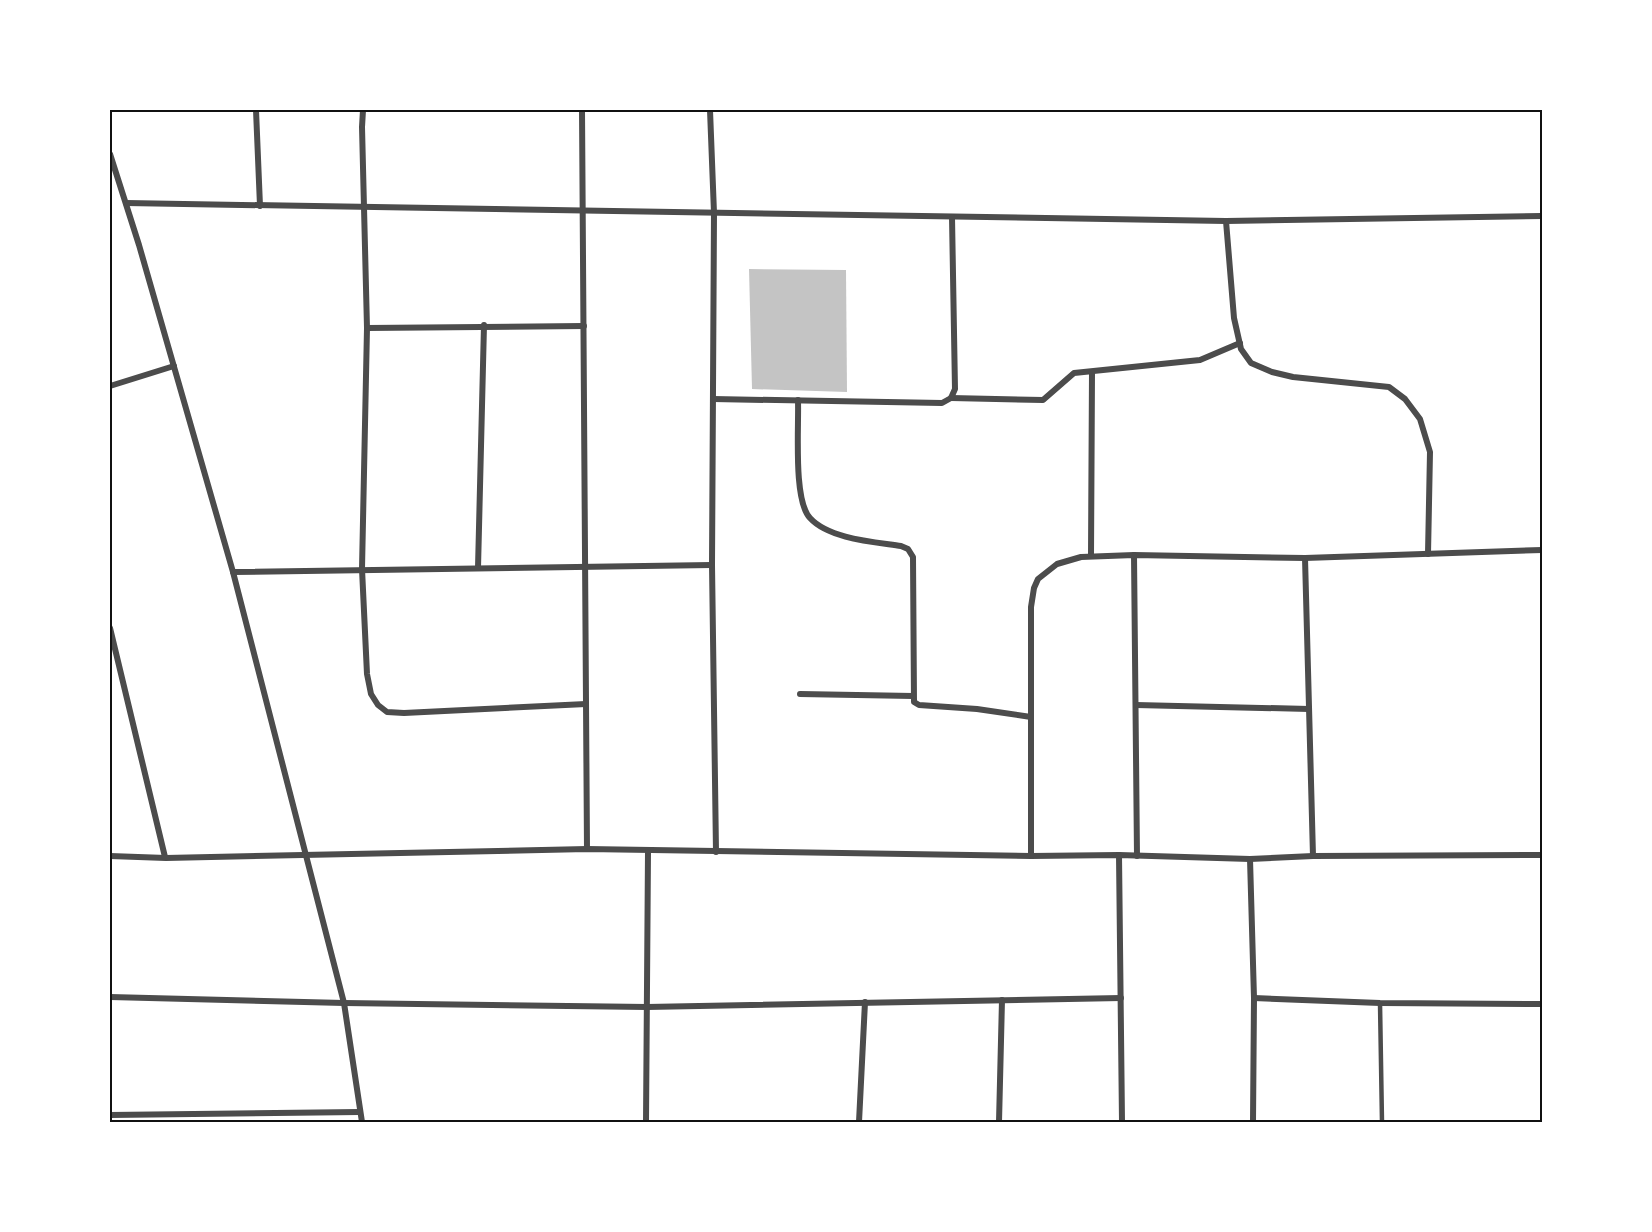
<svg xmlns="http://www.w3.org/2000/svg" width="1652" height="1232" font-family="'Roboto Condensed',sans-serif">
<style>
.building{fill:#c4c4c4}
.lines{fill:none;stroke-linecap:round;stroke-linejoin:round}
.service{stroke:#4c4c4c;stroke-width:4.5}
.minor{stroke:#4c4c4c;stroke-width:6}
.neatline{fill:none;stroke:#111;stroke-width:2}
</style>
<rect width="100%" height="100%" fill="#fff"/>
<polygon class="building" points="749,269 846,270 847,392 752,389"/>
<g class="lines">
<polyline class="service" points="1380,1003 1382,1122"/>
<g class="minor">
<polyline points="256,110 260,206"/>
<polyline points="363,110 362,127 367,328 362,569 367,674 371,694 378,705 387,712 404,713 586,704"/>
<polyline points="582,110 587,849"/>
<polyline points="710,110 714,213 712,565 716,852"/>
<polyline points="110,154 139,245 233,572 344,1003 362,1122"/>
<polyline points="126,203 1226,221 1542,216"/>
<polyline points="1226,221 1234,318 1241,349 1251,363 1272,372 1293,377 1389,387 1405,399 1420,419 1430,452 1428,554"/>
<polyline points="367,328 584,326"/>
<polyline points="110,386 174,366"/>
<polyline points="951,398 1043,400 1074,373 1200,360 1240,343"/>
<polyline points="713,399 942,403 951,398 955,389 952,217"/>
<path d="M798,400c1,27 -5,100 12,118 19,21 65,24 91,28l7,3 5,8 1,145 5,3 58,4 54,8"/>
<polyline points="1134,555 1137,856"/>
<polyline points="1091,556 1092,372"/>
<polyline points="1305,558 1313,856"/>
<polyline points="478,568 484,325"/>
<polyline points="233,572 712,565"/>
<polyline points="110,628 165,857"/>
<polyline points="800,694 913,696"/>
<polyline points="1136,705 1309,709"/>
<polyline points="1119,855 1122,1122"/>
<polyline points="110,856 166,858 587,849 1031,856 1119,855 1250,859 1313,856 1542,855"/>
<polyline points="1031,856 1031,607 1034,588 1038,579 1057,564 1081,557 1134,555 1305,558 1542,550"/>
<polyline points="1250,859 1254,998 1253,1122"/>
<polyline points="110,997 344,1003 647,1007 1121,998"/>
<polyline points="1254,998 1380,1003 1542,1004"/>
<polyline points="110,1115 360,1112"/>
<polyline points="646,1122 648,852"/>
<polyline points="859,1122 865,1002"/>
<polyline points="999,1122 1002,1000"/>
</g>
</g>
<rect width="1652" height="1232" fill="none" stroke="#ffffff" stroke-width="222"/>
<rect x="111" y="111" width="1430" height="1010" class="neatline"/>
</svg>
